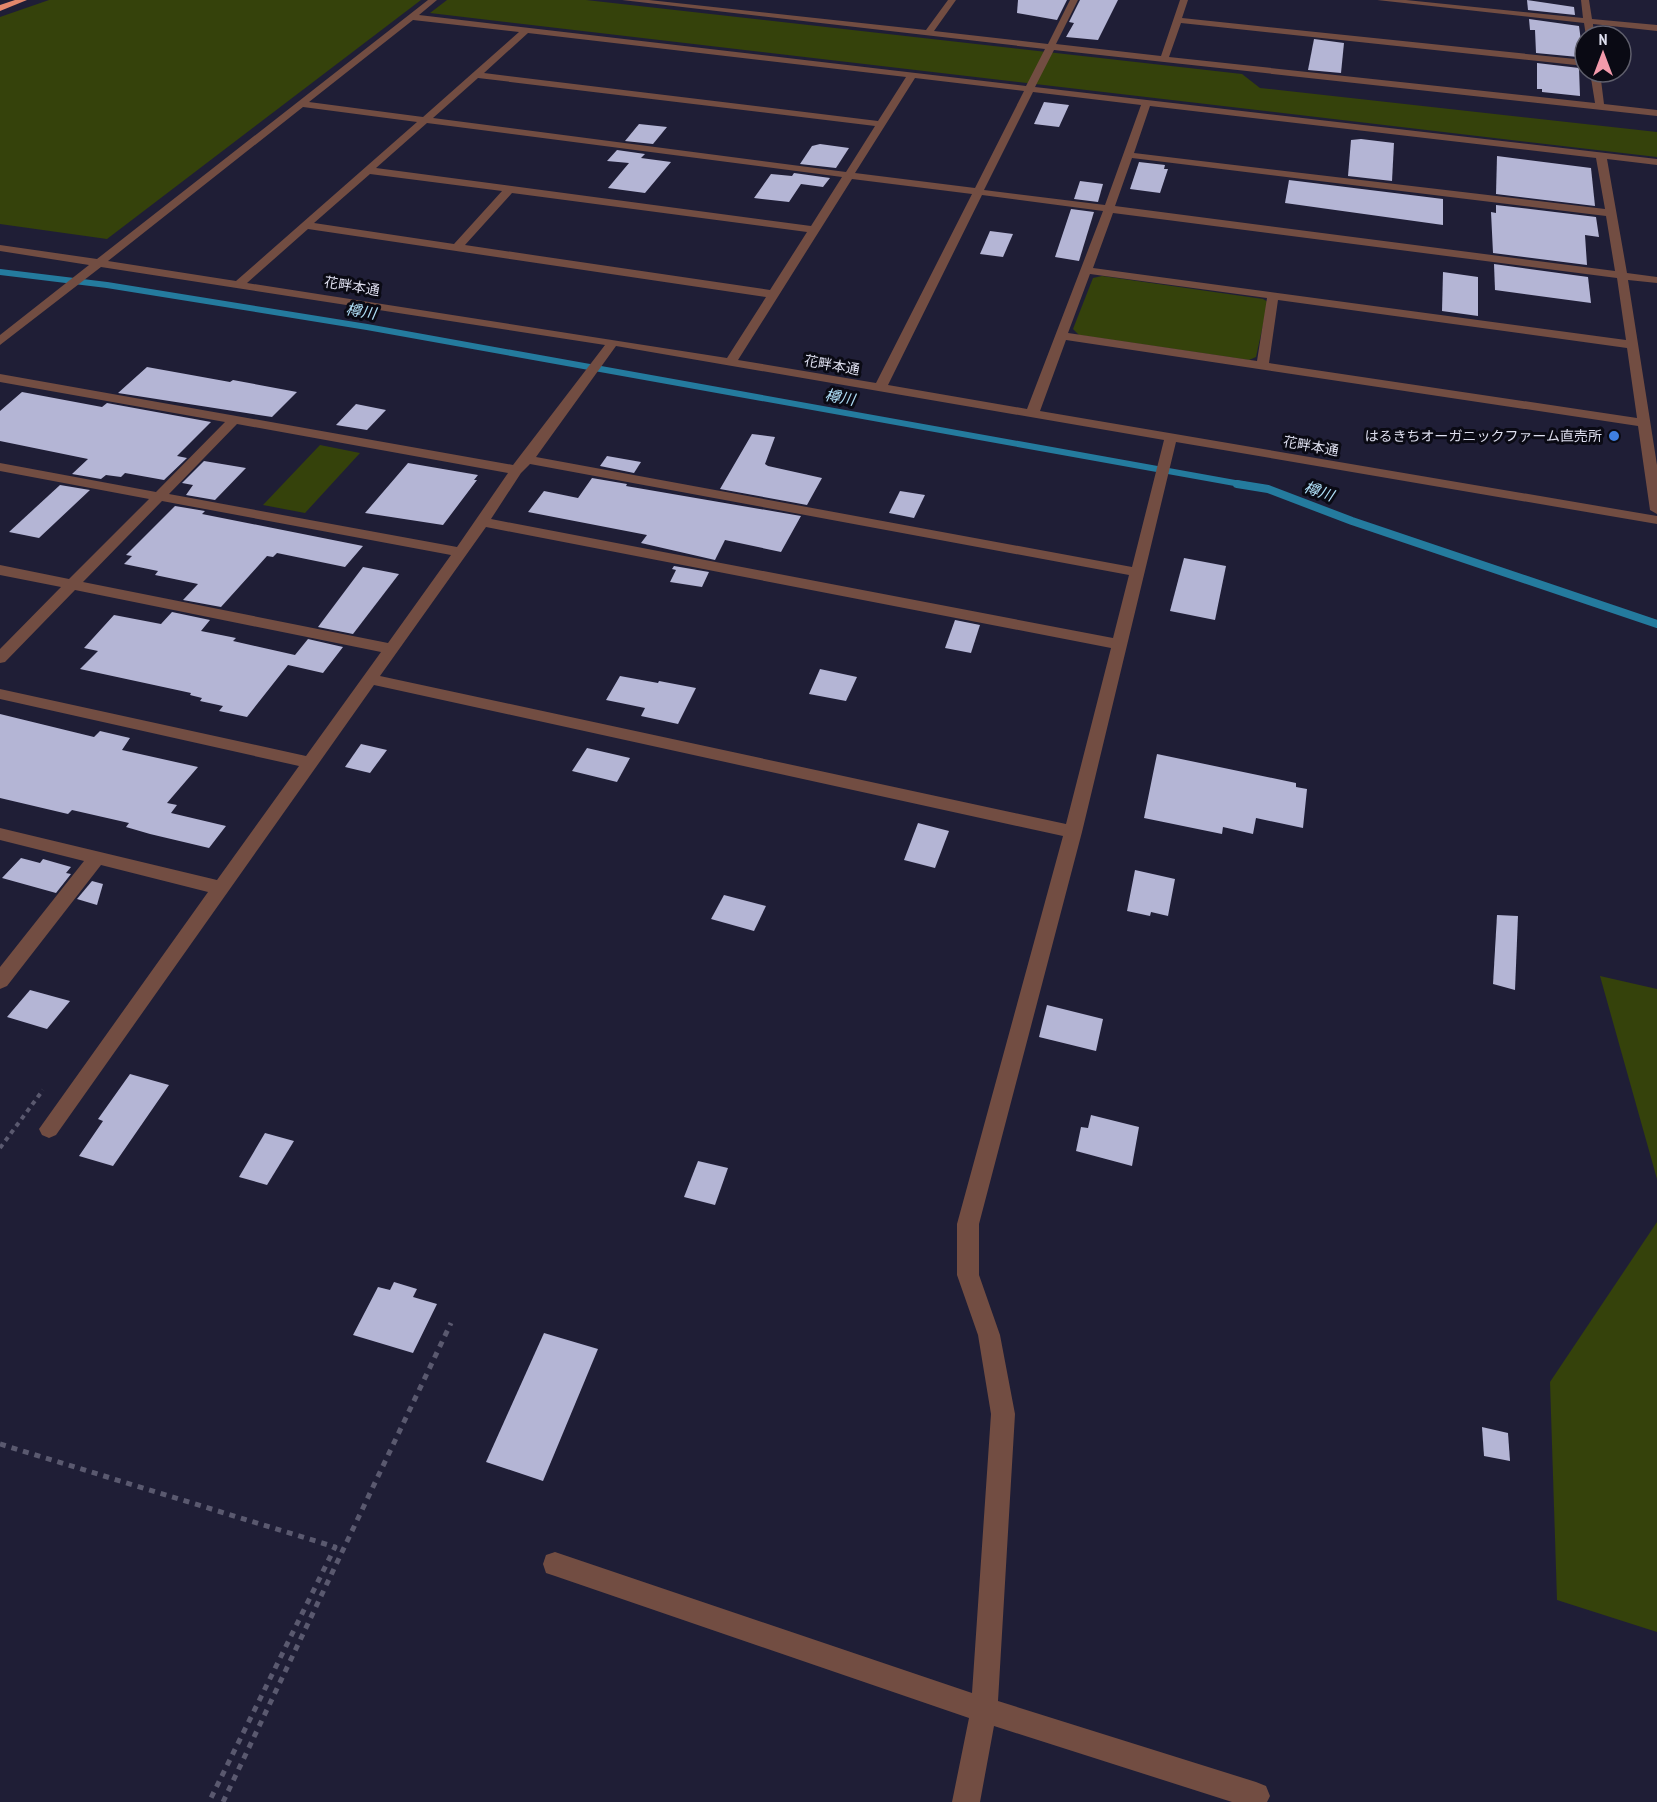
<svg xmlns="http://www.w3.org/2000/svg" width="1657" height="1802" font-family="'PT Sans Narrow','Noto Sans JP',sans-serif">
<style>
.green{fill:#35420b}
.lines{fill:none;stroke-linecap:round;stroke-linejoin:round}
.stream-far1{stroke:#247b9e;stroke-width:6}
.stream{stroke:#247b9e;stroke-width:8}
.building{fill:#b4b5d5}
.path-far1{stroke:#5a596f;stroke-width:4;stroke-dasharray:4.5 4.5;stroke-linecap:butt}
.path{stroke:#5a596f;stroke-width:5;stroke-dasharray:6 6;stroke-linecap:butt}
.minor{fill:#724d42;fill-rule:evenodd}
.highway{fill:#e3876b;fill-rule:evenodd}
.shop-dot{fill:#3f7fe0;stroke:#0a0a14;stroke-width:2}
.labels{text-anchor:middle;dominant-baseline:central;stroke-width:6;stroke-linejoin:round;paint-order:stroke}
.far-street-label{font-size:14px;fill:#dedfef;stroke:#0a0a14}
.far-poi-label{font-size:14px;fill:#dedfef;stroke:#0a0a14;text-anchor:end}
.far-water-label{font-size:15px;font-style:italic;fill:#b1e1f9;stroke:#0a0a14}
</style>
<rect width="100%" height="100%" fill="#1f1e36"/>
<g class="green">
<polygon points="49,0 421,0 107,239 0,224 0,17"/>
<polygon points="447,0 586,0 1242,74 1260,88 1657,132 1657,157 430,13"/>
<polygon points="1102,276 1263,299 1268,302 1256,357 1249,360 1079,335 1073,329 1093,278"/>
<polygon points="320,445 360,453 305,513 263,505"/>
<polygon points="1600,976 1657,989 1657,1179"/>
<polygon points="1657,1222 1657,1632 1557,1600 1550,1382"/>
</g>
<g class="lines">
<polyline class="stream-far1" points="0,272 107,285 367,327 1246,485"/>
<polyline class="stream" points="1237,484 1268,489 1352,521 1657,624"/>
</g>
<g class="building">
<polygon points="1018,0 1067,0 1057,20 1017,13"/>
<polygon points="1080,0 1118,0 1098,40 1066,37 1074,23 1069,22"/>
<polygon points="1527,0 1574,7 1575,15 1528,10"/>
<polygon points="1529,19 1579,26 1582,48 1577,48 1578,57 1536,53 1535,30 1530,30"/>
<polygon points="1314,39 1344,43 1341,73 1308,70"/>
<polygon points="1537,63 1579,68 1580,96 1542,92 1542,89 1537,89"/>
<polygon points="1044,102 1069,105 1059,127 1034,124"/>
<polygon points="639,124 667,127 653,144 625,141"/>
<polygon points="1361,139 1394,143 1392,181 1348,176 1351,140"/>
<polygon points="820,144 849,148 836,168 800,164 812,146"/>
<polygon points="617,150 645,154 641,158 671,162 645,193 608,188 629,163 607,161"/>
<polygon points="1497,156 1591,168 1595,206 1496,194"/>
<polygon points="1139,162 1165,165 1164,169 1168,169 1160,193 1130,189"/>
<polygon points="794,173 830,178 823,187 801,184 789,202 754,198 771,174 792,176"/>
<polygon points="1289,180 1443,199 1443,225 1285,203"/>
<polygon points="1080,181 1103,184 1098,202 1074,199"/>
<polygon points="1496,205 1596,217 1599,237 1585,235 1587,265 1493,253 1491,212 1496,213"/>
<polygon points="1071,209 1094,212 1079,261 1055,257"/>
<polygon points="990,231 1013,234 1003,257 980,254"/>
<polygon points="1494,264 1588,277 1591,303 1495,290"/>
<polygon points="1443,272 1478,277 1478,316 1442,311"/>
<polygon points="147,367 230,382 233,380 297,392 272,417 118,393"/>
<polygon points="22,392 102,407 107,403 211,422 177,456 187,458 164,480 125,473 121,477 106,475 101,479 72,474 88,459 0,441 0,411"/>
<polygon points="356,404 386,410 367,430 336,425"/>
<polygon points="752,434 775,437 765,464 768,466 822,478 807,505 720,489"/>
<polygon points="607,456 641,462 634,473 600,466"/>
<polygon points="204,461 246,468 215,500 186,495 193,485 182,483"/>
<polygon points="408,463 478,475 474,480 477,480 443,525 365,513"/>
<polygon points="592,478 627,484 626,486 801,516 781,552 725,540 715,560 641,543 647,535 528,512 544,491 578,498"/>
<polygon points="60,485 90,490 39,538 9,532"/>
<polygon points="900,491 925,495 914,518 889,513"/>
<polygon points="175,506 205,511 202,514 363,546 345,567 277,553 273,557 267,556 221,607 183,600 198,584 155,575 158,571 124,564 132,556 126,555"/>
<polygon points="1184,558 1226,566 1215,620 1170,611"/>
<polygon points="674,566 709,572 702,587 670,582 676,570 672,569"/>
<polygon points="363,567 399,574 353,634 318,627"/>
<polygon points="172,612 210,620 201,631 236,638 233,641 295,655 308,639 343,647 323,673 288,665 247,717 219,711 223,706 200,701 202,698 190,695 191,693 80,669 98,651 84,648 114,615 161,624"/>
<polygon points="955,620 980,625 971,653 945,648"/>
<polygon points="820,669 857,677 846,701 809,694"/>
<polygon points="620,676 658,683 659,681 696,688 678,724 641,716 645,708 606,700"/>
<polygon points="0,714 94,737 100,731 130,738 122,750 198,767 167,803 177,805 171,813 226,826 209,848 150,834 126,827 129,823 72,810 68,814 0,798"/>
<polygon points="361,744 387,750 370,773 345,767"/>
<polygon points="587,748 630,758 617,782 572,771"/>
<polygon points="1157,754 1296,783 1296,787 1307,789 1303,828 1256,818 1253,834 1223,827 1222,834 1144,818"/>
<polygon points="918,823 949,831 935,868 904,860"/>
<polygon points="21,858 40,863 43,859 71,867 66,873 71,874 56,893 2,878"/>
<polygon points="1135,870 1175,879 1168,916 1151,912 1150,916 1127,911"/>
<polygon points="92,881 103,884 97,905 77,899"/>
<polygon points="724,895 766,906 754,931 711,919"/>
<polygon points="1497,915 1518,916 1515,990 1493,984"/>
<polygon points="30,990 70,1001 47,1029 7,1017"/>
<polygon points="1047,1005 1103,1019 1096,1051 1039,1037"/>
<polygon points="130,1074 169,1085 113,1166 79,1156 103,1121 98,1119"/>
<polygon points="1091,1115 1139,1127 1132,1166 1076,1151 1081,1127 1088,1128"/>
<polygon points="265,1133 294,1141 267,1185 239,1177"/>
<polygon points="698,1161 728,1168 715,1205 684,1197"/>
<polygon points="394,1282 417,1289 413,1297 437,1304 413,1353 353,1335 378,1287 390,1290"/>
<polygon points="544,1333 598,1349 543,1481 486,1462"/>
<polygon points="1482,1427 1508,1433 1510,1461 1484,1456"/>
</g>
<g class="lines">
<polyline class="path-far1" points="0,1148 43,1090"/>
<g class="path">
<polyline points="0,1444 335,1547 209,1802"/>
<polyline points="223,1802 451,1323"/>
</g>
<g class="minor">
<path d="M428,0h9l-18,15 607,71 19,-37 -423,-49h27l277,30 22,-30h8l-22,31 114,13 22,-44h8l-22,44 105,12 19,-56h8l-6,18 403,42v6l-404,-43 -12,34 426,46 -5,-31h10l4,32 53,6v6l-603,-66 -19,37 622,72v6l-50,-6 20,114 30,4v6l-29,-3 29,185v49l-7,-4 -12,-84 -572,-86 -26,71 617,105v8l-481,-82 -94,390 -103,392v51l21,60 15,79 -17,287 258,81 10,4 4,10 -3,6h-35l-238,-76 -14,76h-28l17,-84 -414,-142 -9,-3 -3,-9 3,-9 9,-3 417,141 19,-279 -13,-79 -21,-60v-51l106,-388 -689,-151 -318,450 -7,3 -7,-3 -3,-6 169,-237 -107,-27 -94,121 -7,3v-22l84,-106 -84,-21v-12l217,52 82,-114 -299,-67v-10l306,67 75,-104 -306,-62 -70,72 -5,1v-14l61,-62 -61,-12v-10l69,14 80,-80 -149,-28v-8l156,29 69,-70 -225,-40v-8l513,91 92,-120 -504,-78 -101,78v-10l89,-70 -89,-14v-6l97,14zM413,20l106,12 -96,85 -114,-15zM528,33l378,44 -28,44 -394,-48zM478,78l397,48 -29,46 -413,-54zM915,78l109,13 -49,97 -120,-15zM1033,92l108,13 -36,100 -121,-15zM1150,106l446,52 9,51 -471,-56zM303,107l114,15 -181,159 -128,-20zM427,123l415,54 -31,49 -435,-58zM1132,158l474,58 9,55 -500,-65zM370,174l132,17 -48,53 -140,-21zM852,179l120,15 -96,189 -138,-23zM512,193l295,39 -37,58 -305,-45zM982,195l121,16 -76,198 -139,-24zM1113,213l504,65 9,62 -533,-72zM308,229l458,68 -39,61 -480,-75zM1090,274l177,24 -10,63 -189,-28zM1278,300l349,48 10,70 -368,-55zM616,346l548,94 -32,127 -596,-110zM237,424l271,49 -51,74 -288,-53zM530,464l599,111 -16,63 -622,-119 30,-46zM162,501l289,54 -63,88 -305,-61zM486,527l625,121 -45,176 -686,-148z"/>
<polygon points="1377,0 1406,0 1583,18 1581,0 1589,0 1592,19 1657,25 1657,31 1593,24 1594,36 1586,36 1584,23"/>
</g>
<polygon class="highway" points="15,0 27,0 0,11 0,5"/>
</g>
<circle class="shop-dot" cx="1614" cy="436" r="6"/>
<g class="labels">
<g class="far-street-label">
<text transform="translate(352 286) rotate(9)">花畔本通</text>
<text transform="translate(832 365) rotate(10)">花畔本通</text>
<text transform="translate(1311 446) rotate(10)">花畔本通</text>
</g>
<g class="far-poi-label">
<text x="1602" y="436">はるきちオーガニックファーム直売所</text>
</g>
<g class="far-water-label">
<text transform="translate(361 311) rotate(9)">樽川</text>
<text transform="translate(840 397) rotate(10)">樽川</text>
<text transform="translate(1319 491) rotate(19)">樽川</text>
</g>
</g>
<g transform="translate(1603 54)"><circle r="28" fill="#0a0a14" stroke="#5f5f6c" stroke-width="1.5"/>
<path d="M0-4.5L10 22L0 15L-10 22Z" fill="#f39aab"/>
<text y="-9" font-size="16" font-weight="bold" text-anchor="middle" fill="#dedfef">N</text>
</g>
</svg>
